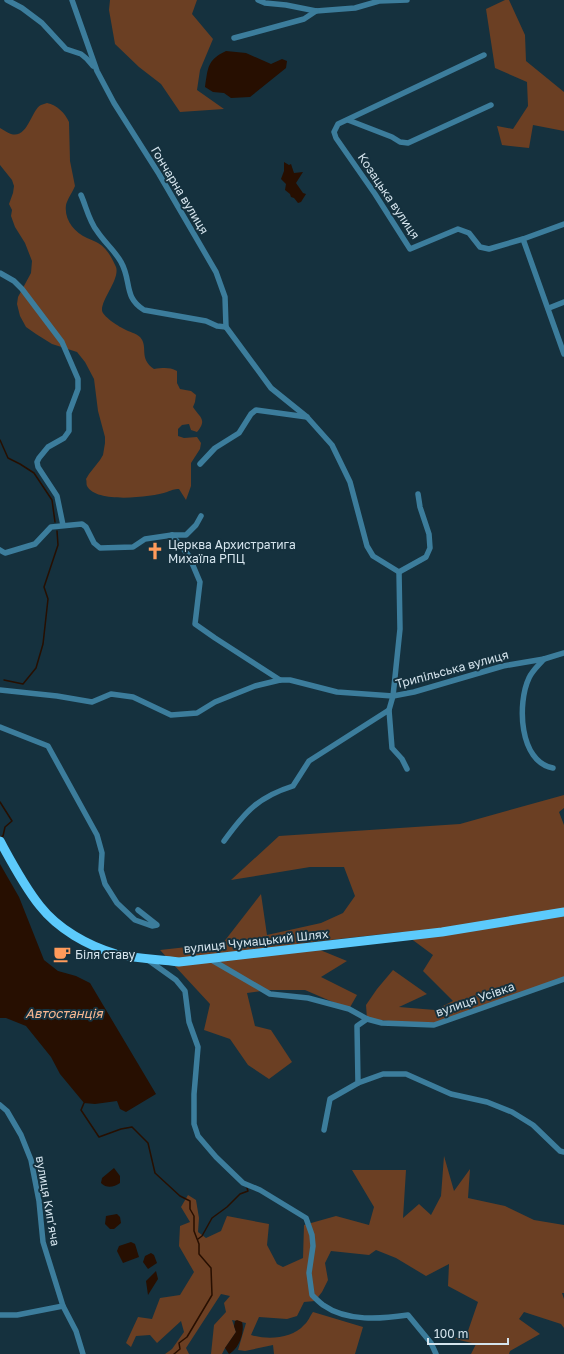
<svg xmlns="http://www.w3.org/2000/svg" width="564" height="1354" font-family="'Golos Text',sans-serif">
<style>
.green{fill:#6b3f23}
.water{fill:#270f01}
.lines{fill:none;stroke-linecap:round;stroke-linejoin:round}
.stream{stroke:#270f01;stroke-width:1.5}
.minor{stroke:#3c7d9c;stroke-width:5.5}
.primary{stroke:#5ccafc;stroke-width:9}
.labels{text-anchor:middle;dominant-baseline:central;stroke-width:4;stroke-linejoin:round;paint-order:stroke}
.street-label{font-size:12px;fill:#d5e4ed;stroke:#15313e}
.poi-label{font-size:12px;fill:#d5e4ed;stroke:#15313e;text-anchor:start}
.water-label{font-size:13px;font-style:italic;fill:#f7b791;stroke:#15313e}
</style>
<rect width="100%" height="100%" fill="#15313e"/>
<g class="green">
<polygon points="110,0 197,0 192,14 213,39 200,70 197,90 224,109 180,112 161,84 139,67 115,44 109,10"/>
<polygon points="505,0 509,0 525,35 526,61 564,92 564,131 533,125 529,148 502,145 497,126 513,129 528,106 527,82 495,68 486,9"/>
<path d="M47,103c10,2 18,10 22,19l1,39 5,25c-2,5 -8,14 -9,19 -2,15 8,27 21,33 4,2 8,3 11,5 9,5 14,15 18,24 4,12 -14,31 -14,43 0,6 16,16 22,19 5,3 12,4 16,8 9,10 -2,21 14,32 9,-1 15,-2 23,2v12l3,6 11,2 5,4 -1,7 -2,5c6,10 15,12 4,25l-6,-2 -2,-6 -7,1 -4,4v7l6,2 13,-1 4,6 -1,6 -9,14v23l-5,14 -7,-11c-5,0 -7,1 -12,3 -15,5 -71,12 -80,-6 -1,-2 0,-4 -1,-7l3,-5 11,-14 3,-5 2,-12v-6l-7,-26 -4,-32 -9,-17 -8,-10 -25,-8 -16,-10 -10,-7 -6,-11 -3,-12 1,-7 13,-24 1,-12 -7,-18 -10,-16 -4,-11 1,-6 -3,-6 4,-11 1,-7 -2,-6 -12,-15v-37c4,2 8,5 11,6 17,5 20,-24 30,-29 2,-1 4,-1 6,-2z"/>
<polygon points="564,795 564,808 559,812 564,825 564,979 434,1025 367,1019 366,1005 377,989 393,970 427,994 399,1007 435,1010 453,1001 423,971 433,955 402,932 303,943 347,961 321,977 357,995 349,1009 305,990 270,990 247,993 255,1026 271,1030 292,1062 269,1079 248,1065 230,1039 204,1030 210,1004 160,950 223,943 261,894 267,935 321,923 343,913 355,896 344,867 310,867 231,880 279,836 460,824"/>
<path d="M444,1156l10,35 16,-22 -2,29 37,8 29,14 30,5v68h-2l2,6v29l-3,-4 -37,-12 -5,7 21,15 -30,17 -1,3h-38l5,-10 -21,-5 13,-8 10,-29 -30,-16 1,-22 -23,12 -30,-18 -20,-8 -7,5 -38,-4 -6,12 3,17 -6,12 -7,9 -11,1 -7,14 -10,3 -28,-2 -8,18c16,5 41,4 53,-10 4,-3 6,-9 9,-13l50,15 -8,27h-81l-1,-9 -28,6 -7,-1 8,-27 -14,-3 4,12 -11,16 -3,6h-11l3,-29 12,-13 -2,-9 6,-7 -9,-2 -35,54 3,6h-24l7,-5 12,-17 -3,-11 -24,22 -7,-8 -14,1 -5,11 -5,-4 12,-26 14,2 8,-21 20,-3 14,-23 -15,-26 1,-20 10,-4 -9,-15 7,-12 8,5 3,18 -1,14 8,6 15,-7 6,-15 42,8 -2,21 10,19 6,3 20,-9 1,-33 32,-9 33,9 5,-18 -22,-37h54l-3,48 16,-14 12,11 10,-19z"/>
</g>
<g class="water">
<path d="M226,51l20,2 25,11 11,-5 5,2 -1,7 -36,29 -19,1 -7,-5 -11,-1 -8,-5c3,-19 2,-27 21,-36z"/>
<polygon points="284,162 289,165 291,164 294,173 303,172 296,183 303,193 306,194 301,202 298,203 294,198 291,197 290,194 285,190 286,184 281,179 284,171"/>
<polygon points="0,864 19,897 44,960 58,971 76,976 90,983 156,1094 126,1112 120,1109 117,1101 95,1104 84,1103 60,1074 51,1057 26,1026 6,1018 0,1018"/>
<path d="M114,1168l6,8v7c-6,4 -13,6 -19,0l1,-5z"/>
<polygon points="117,1214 120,1217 121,1223 114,1229 110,1229 105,1224 106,1216"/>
<polygon points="131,1242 135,1244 139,1257 123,1263 117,1251 119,1246"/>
<polygon points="151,1253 154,1255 157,1263 148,1269 143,1262 145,1256"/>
<polygon points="156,1271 158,1279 148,1295 146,1281"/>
<path d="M237,1320l5,2c3,10 -3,27 -13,32l-4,-6 11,-16 -2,-6 1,-5z"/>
</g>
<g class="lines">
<g class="stream">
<polyline points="0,440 8,458 20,464 34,473 52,500 55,522"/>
<polyline points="4,680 23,684 36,668 43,644 48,599 44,587 58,545 57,531"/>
<polyline points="0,802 12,821 5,827 3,836 0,837"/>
<polyline points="84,1103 81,1110 99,1137 121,1129 132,1127 148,1143 155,1173 180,1196 190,1201 190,1209 194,1216 194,1231 199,1244 199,1254 211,1268 212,1295 187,1337 179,1343 180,1349 174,1354"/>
<polyline points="198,1239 202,1236 212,1218 227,1207 240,1194 248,1191 247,1188"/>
</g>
<g class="minor">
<polyline points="7,0 22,8 42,23 66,49 81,54 87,59 93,66"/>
<polyline points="72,0 97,71 114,103 159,174 216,272 225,297 226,327 271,388 307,417 332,445 350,482 367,546 373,556 399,572 400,629 393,696 389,710"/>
<polyline points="258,0 265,3 286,5 316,11 355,8 379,1 407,0"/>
<polyline points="234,38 304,19 316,11"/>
<polyline points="484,55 338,124 334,132 336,138 375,194 410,249 458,229 469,233 480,247 489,249 523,239 564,224"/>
<polyline points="348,120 392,137 400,142 408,143 491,105"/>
<path d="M81,195c5,11 8,26 16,36 7,11 18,20 24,31 11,19 2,35 23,48l62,11 11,5 9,1"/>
<polyline points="523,239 564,354"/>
<polyline points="0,273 14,281 22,289 62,342 78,379 78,389 69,413 69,431 64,438 48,447 39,458 37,462 38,467 57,496 63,525"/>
<polyline points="549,308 564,302"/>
<polyline points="200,464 215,448 239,433 251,414 256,410 307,417"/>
<polyline points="172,535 189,556 200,582 195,624 215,638 280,680"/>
<polyline points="0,550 5,553 35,544 51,527 82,524 86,527 94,543 100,548 133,547 145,539 172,535 186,535 196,525 201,516"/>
<polyline points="399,572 426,557 430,548 429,534 420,507 418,494"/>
<path d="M544,659c-5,6 -12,12 -15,19 -12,25 -10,84 24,90"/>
<polyline points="0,690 57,696 92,702 111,694 133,697 171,715 197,713 215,702 255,686 280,680 290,680 337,692 393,696 414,692 503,666 544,659 564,653"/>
<polyline points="0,727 48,746 97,835 102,853 101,870 105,884 117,903 135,920 152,926 157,925 138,910"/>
<path d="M224,841c21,-29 34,-44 69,-55l16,-25 80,-51 3,38 10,11 5,10"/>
<polyline points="210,959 270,994 308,998 349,1009 367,1019 382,1023 434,1025 564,979"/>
<path d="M148,960l28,20 9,11 4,31 9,25 -4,47v30l4,12 18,21 27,26 17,7 46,28 6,17 1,11 -4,27 3,22c3,3 7,7 11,10 24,17 58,14 85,10l23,28 5,11"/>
<polyline points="358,1083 383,1074 406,1074 451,1094 487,1102 512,1112 533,1125 560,1151 564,1152"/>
<polyline points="0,1105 7,1111 21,1135 31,1160 39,1201 43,1242 63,1306 76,1331 83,1354"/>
<polyline points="324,1130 330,1099 358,1083 357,1026 367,1019"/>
<polyline points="0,1315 17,1315 63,1306"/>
</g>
<path class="primary" d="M0,841c12,22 24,45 40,65 18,23 48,40 76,48 20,5 43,5 63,8l263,-30 122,-20"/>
</g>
<defs>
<g id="church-bare" transform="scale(1.38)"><path d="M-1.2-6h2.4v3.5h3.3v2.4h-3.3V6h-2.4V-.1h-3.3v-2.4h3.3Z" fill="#ff9b5b" stroke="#15313e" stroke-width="2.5" paint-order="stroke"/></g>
<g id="cafe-bare" transform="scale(1.38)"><path d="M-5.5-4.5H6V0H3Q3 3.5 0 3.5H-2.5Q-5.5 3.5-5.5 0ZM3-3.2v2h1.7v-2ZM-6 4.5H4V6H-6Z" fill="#ff9b5b" stroke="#15313e" stroke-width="2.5" paint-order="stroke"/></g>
</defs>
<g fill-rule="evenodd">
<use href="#church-bare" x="155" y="551"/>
<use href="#cafe-bare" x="62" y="954"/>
</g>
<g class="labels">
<g class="street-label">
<text transform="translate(180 190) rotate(59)">Гончарна вулиця</text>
<text transform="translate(389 196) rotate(56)">Козацька вулиця</text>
<text transform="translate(452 669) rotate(-15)">Трипільська вулиця</text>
<text transform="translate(256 941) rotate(-6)">вулиця Чумацький Шлях</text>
<text transform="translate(475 999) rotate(-19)">вулиця Усівка</text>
<text transform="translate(48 1201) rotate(80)">вулиця Кипʼяча</text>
</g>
<g class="poi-label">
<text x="168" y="544">Церква Архистратига<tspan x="168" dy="14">Михаїла РПЦ</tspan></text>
<text x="75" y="954">Біля ставу</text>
</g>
<g class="water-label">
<text x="64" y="1013">Автостанція</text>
</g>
</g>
<path d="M428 1338v6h80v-6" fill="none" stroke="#d5e4ed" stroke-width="2"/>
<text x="434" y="1338" font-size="12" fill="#d5e4ed" stroke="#15313e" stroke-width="3" paint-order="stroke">100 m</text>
</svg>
